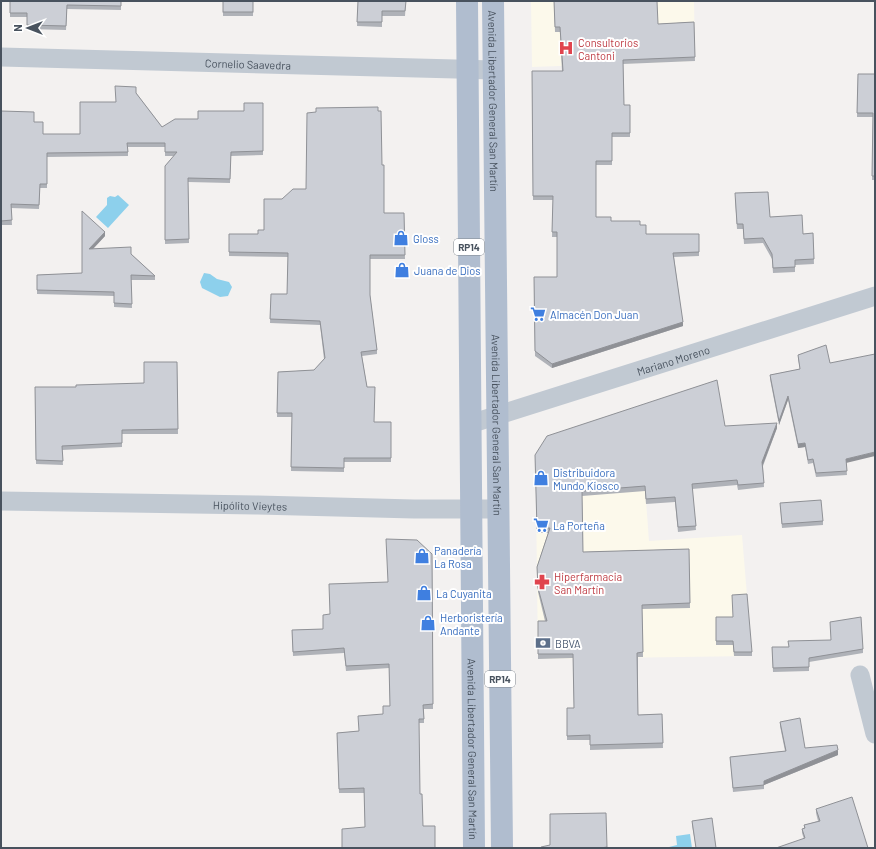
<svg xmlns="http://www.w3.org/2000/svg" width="876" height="849" font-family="Barlow,sans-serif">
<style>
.commercial{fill:#fcf9eb}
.water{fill:#8dd0ec}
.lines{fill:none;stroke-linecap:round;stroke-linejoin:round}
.minor{stroke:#c1c9d2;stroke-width:19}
.primary{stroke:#b0bdcf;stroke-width:22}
.wall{fill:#afb2b8}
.shaded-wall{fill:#8f9196}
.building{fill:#cccfd6;stroke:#8f9196}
.labels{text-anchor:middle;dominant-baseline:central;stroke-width:4;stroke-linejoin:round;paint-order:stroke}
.shield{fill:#fff;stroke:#7f868e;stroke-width:1}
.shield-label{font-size:10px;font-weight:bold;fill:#48525e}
.health-label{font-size:11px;fill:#be3a42;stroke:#fff;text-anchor:start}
.street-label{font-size:11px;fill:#48525e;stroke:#fff}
.shop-label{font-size:11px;fill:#366cbe;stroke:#fff;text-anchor:start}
.service-label{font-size:11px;fill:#4e5e75;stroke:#fff;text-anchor:start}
</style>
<rect width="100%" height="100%" fill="#f3f1f0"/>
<g class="commercial">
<polygon points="531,1 694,1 695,61 532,67"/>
<polygon points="644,473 649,541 742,535 752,656 538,659 536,498"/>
</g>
<g class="water">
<polygon points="118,195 129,205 108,228 96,217 107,205 107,198 110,196 115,197"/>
<polygon points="204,273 210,274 217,279 229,282 232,287 228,296 220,297 202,288 200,282"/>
<polygon points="690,834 692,848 665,848 677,845 676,836"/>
</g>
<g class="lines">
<g class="minor">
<path id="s1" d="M1,57l493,13"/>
<path id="s2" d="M470,424l405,-128"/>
<path id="s3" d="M1,501l257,4 156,4h84"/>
<polyline points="860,675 875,734"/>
</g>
<g class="primary">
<path id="s4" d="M467,1l7,847"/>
<path id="s5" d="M493,1l9,847"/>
</g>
</g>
<g class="wall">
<polygon points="10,1 163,1 121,1 121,10 67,9 66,30 27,29 27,17 10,17"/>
<rect x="223" y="1" width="30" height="15"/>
<polygon points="335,1 406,1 405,16 382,16 382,27 357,26 358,1"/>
<polygon points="554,1 658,24 694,22 695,61 623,64 624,105 630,105 630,137 612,137 612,165 596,165 596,217 611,221 640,225 646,234 699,234 699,256 674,257 683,326 552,368 535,356 534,277 557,277 557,237 552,237 553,200 533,200 532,71 562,71 560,32 555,32"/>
<polygon points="858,74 875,74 875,180 872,180 873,117 857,117"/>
<polygon points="136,93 162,127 244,111 263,103 263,155 231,156 230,183 188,182 189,243 165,244 165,166 174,156 165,156 165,147 128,147 128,156 47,157 47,188 40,188 39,209 11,208 12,225 1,225 1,111 34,122 43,134 80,134 116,102"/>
<polygon points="382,165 384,213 404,213 405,259 370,259 370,295 377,350 377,354 362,356 367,387 374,422 391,422 391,462 344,462 344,472 291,471 292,417 277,417 278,372 314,370 324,359 320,325 270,323 271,294 287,294 288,257 229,256 229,234 258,234 264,230 282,199 306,189"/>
<polygon points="735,198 770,217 803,234 813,233 814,264 795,265 795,272 773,273 772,259 763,243 744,244 743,229 737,229"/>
<polygon points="82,211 105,236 93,249 131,254 155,276 155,280 131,280 132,308 114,307 114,296 37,294 37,275 82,273"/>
<polygon points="798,355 846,463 847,475 816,477 813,463 808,464 805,447 798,448 788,400 779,425 770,379 770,375 800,369 798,359"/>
<polygon points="177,362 178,434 122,434 122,447 62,450 63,465 36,464 35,387 76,387 144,383"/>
<polygon points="725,426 777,428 763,466 764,487 738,490 737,485 692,489 696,530 678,532 675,502 646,504 645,491 582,496 583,552 689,549 690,608 642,609 643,657 638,657 638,715 662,714 663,748 590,750 590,740 567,740 567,708 574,708 573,658 538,659 538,621 545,621 538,592 537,567 548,533 537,533 535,455"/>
<polygon points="780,503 823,521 823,525 782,528"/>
<polygon points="432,554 433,709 424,709 424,723 419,723 365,827 364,793 339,793 337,733 359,731 383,714 390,706 389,668 346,671 344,653 293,656 292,630 323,629 388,582"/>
<polygon points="716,617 752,652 752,656 734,656 733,645 716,645"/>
<polygon points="772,647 863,649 863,653 809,662 809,671 773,672"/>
<polygon points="780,722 805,748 838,755 764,785 764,789 733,792 730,757 785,751 780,726"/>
<polygon points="816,809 868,848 804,839 802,833 802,829 804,829 804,825 818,821 816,813"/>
<polygon points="692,821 716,848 696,848 692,825"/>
</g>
<g class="shaded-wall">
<polygon points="105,232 105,236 89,253 89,249"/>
<polygon points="683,322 683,326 552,368 552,364"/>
<polygon points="788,396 788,400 779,425 779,421"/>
<polygon points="777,423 777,428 762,467 762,462"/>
<polygon points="805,443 805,447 798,448 798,444"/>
<polygon points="875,452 875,456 846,463 846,459"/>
<polygon points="838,750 838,755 764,785 764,781"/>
</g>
<g class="building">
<polygon points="10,1 121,1 121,6 67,5 66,26 27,25 27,13 10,13"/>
<rect x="223" y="1" width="30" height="11"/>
<polygon points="358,1 406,1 405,11 382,11 382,22 357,22"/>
<polygon points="554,1 657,1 658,24 694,22 695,57 623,60 624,105 630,105 630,133 612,133 612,161 596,161 596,217 611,217 611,221 640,221 640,225 646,225 646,234 699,234 699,252 673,253 683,322 552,364 535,351 534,277 557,277 557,232 552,232 553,196 533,196 532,71 563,71 560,27 555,27"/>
<polygon points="858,74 875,74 875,176 872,176 873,113 857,113"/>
<polygon points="115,86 136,87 136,93 162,127 175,119 198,119 198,111 244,111 244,103 263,103 263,151 231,152 230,179 188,178 189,239 165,240 165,166 177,152 165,152 165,143 127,143 128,152 47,153 47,184 40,184 39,205 11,204 12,220 1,221 1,111 34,112 34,122 43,122 43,134 80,134 80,102 116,102"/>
<polygon points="378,107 378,111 381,111 382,165 384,165 384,213 404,213 405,255 370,255 370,295 377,350 361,352 367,387 375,387 374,422 391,422 391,458 344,458 344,468 291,467 292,413 277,413 278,372 314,370 325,358 320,321 270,319 271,294 287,294 288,253 229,252 229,234 258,234 258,230 264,230 264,199 282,199 293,189 306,189 307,113 316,112 316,108"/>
<polygon points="768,192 770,217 802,215 803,234 813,233 814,259 795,260 795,267 773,268 772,254 763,238 744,239 743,224 737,224 735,193"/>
<polygon points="82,211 105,232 89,249 131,247 131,254 155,276 131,275 132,304 114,303 114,292 37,290 37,275 82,273"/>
<polygon points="826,345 830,363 875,354 875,452 846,459 847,471 816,473 813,459 808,460 805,443 798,444 788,396 779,421 770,375 800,369 798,355"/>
<polygon points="144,362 177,362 178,429 122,430 122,443 62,446 63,461 36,460 35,387 76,387 76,385 144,383"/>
<polygon points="717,380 725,426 777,423 762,462 764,483 738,485 737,480 692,484 696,526 678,527 675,497 646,499 645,486 582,491 583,552 689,549 690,603 642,605 643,652 637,653 638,715 662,714 663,743 590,745 590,735 567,736 567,708 574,708 573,654 538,654 538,621 547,621 538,588 537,567 550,528 537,529 535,455 547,436"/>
<polygon points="821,500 823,521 782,524 780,503"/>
<polygon points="386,539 417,540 432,554 433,704 423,705 424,719 419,719 420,794 422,794 423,826 435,826 435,848 342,848 342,829 365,827 364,788 339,789 337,733 359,731 358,716 383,714 383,706 390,706 389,664 346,666 344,648 293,652 292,630 323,629 323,615 330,614 329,584 388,582"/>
<polygon points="747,594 752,652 734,652 733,641 716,641 716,617 733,617 732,595"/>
<polygon points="861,617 863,649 809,658 809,667 773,668 772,647 789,647 788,641 831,640 830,622"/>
<polygon points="800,718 805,748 837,745 838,750 764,781 764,785 733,788 730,757 786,751 780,722"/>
<polygon points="852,797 868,848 776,848 805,838 802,829 805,828 804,825 820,821 816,809"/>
<polygon points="606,813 607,847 601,848 541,848 541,847 550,845 550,814"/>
<polygon points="712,818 716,848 696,848 692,821"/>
</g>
<defs>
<g id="hospital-bare" transform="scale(1.2)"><path d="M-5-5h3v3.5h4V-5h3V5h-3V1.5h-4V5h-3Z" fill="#e0444e" stroke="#fff" stroke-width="2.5" paint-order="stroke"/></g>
<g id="shop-bare" transform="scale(1.2)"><path d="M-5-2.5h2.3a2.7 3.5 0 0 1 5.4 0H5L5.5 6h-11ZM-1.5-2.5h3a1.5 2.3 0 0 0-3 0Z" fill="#3f7fe0" stroke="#fff" stroke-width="2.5" paint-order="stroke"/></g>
<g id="supermarket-bare" transform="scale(1.2)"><path d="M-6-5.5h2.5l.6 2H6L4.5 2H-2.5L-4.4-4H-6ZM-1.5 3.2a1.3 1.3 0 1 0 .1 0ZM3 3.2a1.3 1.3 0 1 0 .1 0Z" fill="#3f7fe0" stroke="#fff" stroke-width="2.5" paint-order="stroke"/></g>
<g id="pharmacy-bare" transform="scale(1.2)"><path d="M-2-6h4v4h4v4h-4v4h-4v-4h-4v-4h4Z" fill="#e0444e" stroke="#fff" stroke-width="2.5" paint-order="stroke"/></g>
<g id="bank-bare" transform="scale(1.2)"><path d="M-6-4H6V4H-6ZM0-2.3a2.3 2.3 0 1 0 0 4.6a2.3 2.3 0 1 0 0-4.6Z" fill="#5c6f8a" stroke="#fff" stroke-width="2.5" paint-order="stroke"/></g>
</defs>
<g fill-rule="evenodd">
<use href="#hospital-bare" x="566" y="48"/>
<use href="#shop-bare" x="401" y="238"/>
<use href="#shop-bare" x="402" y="270"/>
<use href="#supermarket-bare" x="538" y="314"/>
<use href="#shop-bare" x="541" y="478"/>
<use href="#supermarket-bare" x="541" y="525"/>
<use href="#shop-bare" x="422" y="556"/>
<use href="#pharmacy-bare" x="542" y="582"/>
<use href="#shop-bare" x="424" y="593"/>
<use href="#shop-bare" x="428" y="623"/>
<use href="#bank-bare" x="543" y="643"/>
</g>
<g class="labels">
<g class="shield">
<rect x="454" y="239" width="30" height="16" rx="3"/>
<rect x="485" y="671" width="30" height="16" rx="3"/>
</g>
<g class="shield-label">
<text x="469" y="247">RP14</text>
<text x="500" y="679">RP14</text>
</g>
<g class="health-label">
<text x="578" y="42">Consultorios<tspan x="578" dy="13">Cantoni</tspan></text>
<text x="554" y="576">Hiperfarmacia<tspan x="554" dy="13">San Martín</tspan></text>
</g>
<g class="street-label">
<text stroke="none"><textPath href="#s1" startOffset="247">Cornelio Saavedra</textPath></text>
<text stroke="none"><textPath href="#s5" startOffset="100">Avenida Libertador General San Martín</textPath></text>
<text stroke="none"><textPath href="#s2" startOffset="213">Mariano Moreno</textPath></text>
<text stroke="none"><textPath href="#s5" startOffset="424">Avenida Libertador General San Martín</textPath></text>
<text stroke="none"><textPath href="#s3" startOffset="249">Hipólito Vieytes</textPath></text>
<text stroke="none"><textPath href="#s4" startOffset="748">Avenida Libertador General San Martín</textPath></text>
</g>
<g class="shop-label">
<text x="413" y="238">Gloss</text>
<text x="414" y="270">Juana de Dios</text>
<text x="550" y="314">Almacén Don Juan</text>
<text x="553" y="472">Distribuidora<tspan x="553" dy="13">Mundo Kiosco</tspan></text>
<text x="553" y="525">La Porteña</text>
<text x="434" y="550">Panadería<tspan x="434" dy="13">La Rosa</tspan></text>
<text x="436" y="593">La Cuyanita</text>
<text x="440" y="617">Herboristería<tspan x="440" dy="13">Andante</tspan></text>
</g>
<g class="service-label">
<text x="555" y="643">BBVA</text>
</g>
</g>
<rect width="876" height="849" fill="none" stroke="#48525e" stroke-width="4"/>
<g transform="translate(28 28) rotate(270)" stroke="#ffffff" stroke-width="3" paint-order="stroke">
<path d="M0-3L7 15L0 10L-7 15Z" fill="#48525e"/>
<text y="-6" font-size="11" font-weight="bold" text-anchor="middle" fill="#48525e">N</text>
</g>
</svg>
